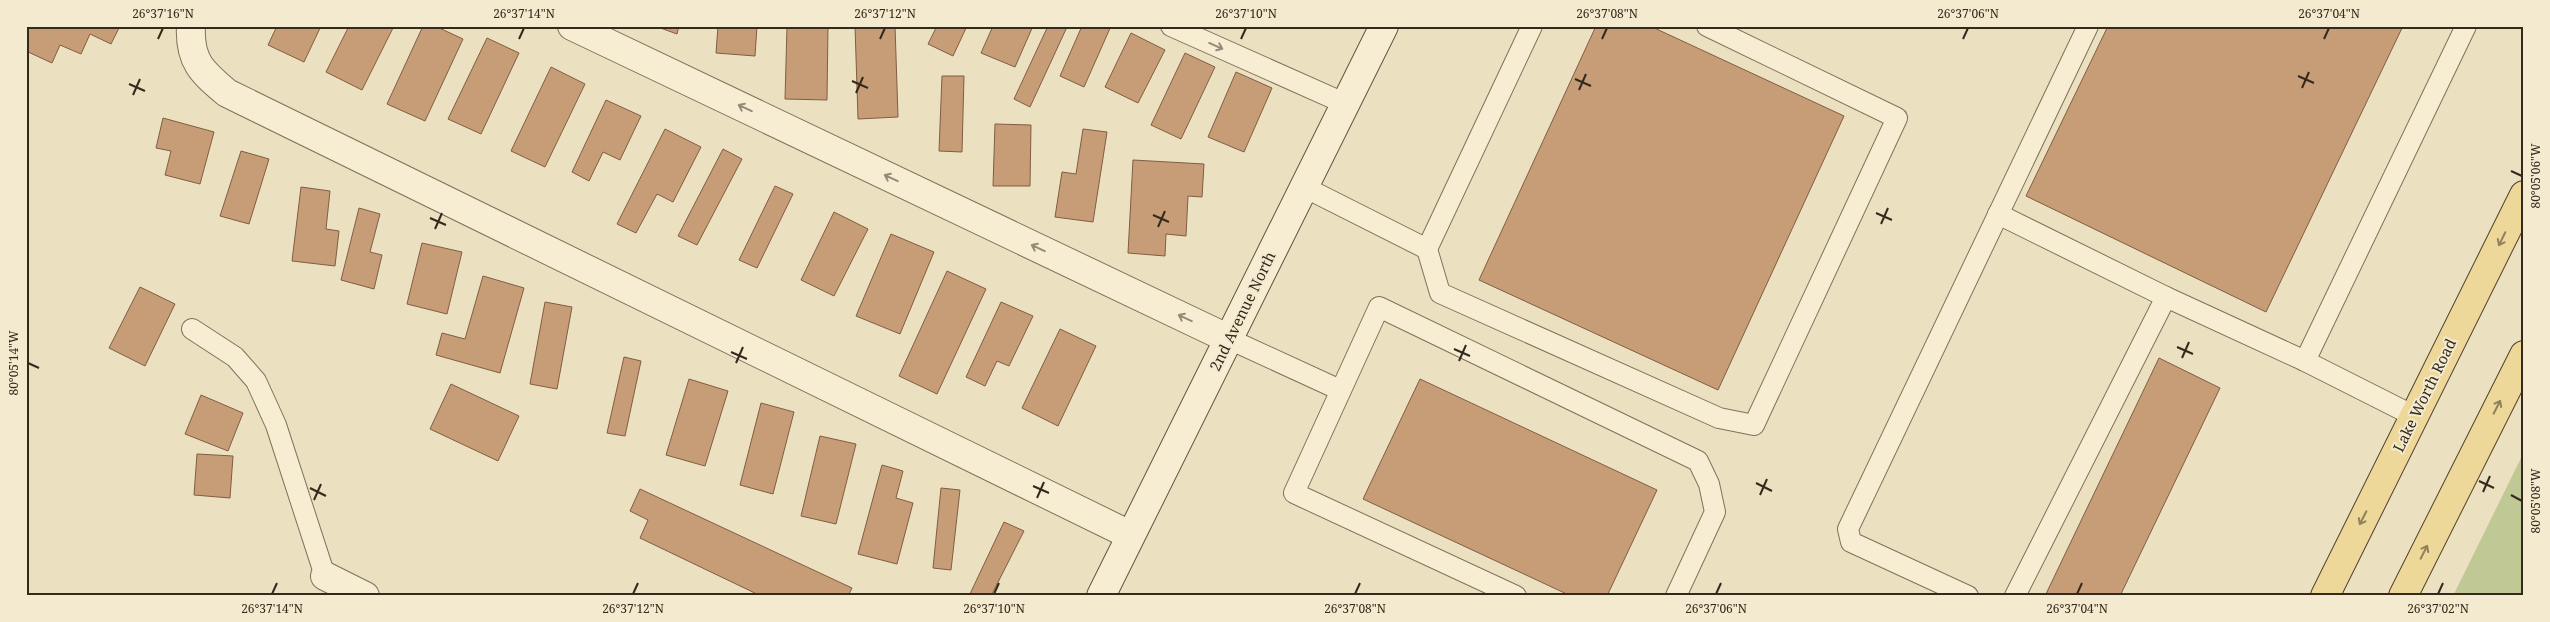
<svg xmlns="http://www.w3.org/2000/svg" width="2550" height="622" font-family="'Noto Serif',serif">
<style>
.green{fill:#c0c895}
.building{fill:#c79d78;stroke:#815d41}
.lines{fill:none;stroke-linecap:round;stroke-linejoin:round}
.lane-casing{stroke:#837159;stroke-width:22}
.street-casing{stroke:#837159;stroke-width:30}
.secondary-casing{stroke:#65533d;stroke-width:30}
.primary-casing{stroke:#51402e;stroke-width:30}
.lane{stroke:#f6edd3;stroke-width:20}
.street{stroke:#f6edd3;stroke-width:28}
.secondary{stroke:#f6edd3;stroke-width:28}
.primary{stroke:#edd799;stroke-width:28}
.oneway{stroke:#948b78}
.oneway2{stroke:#90805b}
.ticks{fill:none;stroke:#33291d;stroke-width:2}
.labels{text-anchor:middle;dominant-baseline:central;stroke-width:4;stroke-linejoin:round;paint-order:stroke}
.street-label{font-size:15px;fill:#33291d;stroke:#f3eacf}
.neatline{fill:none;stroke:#33291d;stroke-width:2}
.ticks-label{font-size:12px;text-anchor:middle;fill:#33291d}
</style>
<rect width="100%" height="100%" fill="#ebe0c0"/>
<polygon class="green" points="2524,452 2524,596 2453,596"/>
<g class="building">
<polygon points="26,26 120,26 111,44 90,34 81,54 60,45 52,63 26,51"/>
<polygon points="277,26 321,26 304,62 268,45"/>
<polygon points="349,26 394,26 362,90 326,72"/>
<polygon points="423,26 435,26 463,39 425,121 387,104"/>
<polygon points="655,26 679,26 677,34"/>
<polygon points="718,26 757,26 755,56 716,53"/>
<polygon points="787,26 828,26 827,100 785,99"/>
<polygon points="855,26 895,26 898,117 858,119"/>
<polygon points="937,26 967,26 953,56 928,44"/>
<polygon points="993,26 1033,26 1015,67 981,53"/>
<polygon points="1048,26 1067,27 1030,107 1014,99"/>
<polygon points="1082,26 1111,26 1084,87 1060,76"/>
<polygon points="1596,26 1650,26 1844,116 1718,390 1479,280"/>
<polygon points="2108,26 2403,26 2266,312 2026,196"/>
<polygon points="1131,33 1165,50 1138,103 1105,87"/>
<polygon points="487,38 519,53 481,134 448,119"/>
<polygon points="1185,53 1215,67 1181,139 1151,125"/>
<polygon points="551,67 585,84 545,167 511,151"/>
<polygon points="1236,72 1272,88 1244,152 1208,137"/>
<polygon points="942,76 964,76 962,152 939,151"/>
<polygon points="606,100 641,116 620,160 603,152 589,181 572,172"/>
<polygon points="163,118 214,132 200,184 165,175 171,151 156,148"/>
<polygon points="995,124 1031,125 1030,186 993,186"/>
<polygon points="665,129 701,147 673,202 657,194 636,233 617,224"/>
<polygon points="1083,129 1107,132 1093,222 1055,217 1062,172 1076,174"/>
<polygon points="723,149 742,159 697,245 678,236"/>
<polygon points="241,151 269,159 249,224 220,216"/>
<polygon points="1133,160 1204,164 1202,197 1188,196 1186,236 1166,234 1165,256 1128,253"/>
<polygon points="775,186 793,194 757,268 739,260"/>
<polygon points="301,187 330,191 326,229 339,231 335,266 292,261"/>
<polygon points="359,208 380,214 370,252 382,255 374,289 341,280"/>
<polygon points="834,212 868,229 834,296 801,280"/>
<polygon points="891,234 934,252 900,334 856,316"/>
<polygon points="422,243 462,252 447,314 407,304"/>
<polygon points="947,271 986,289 937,394 899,376"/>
<polygon points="483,276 524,288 500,373 436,355 442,333 465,339"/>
<polygon points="140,287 175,304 145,366 109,348"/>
<polygon points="545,302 572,307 557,389 530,384"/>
<polygon points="1001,302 1033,316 1009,366 997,361 985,386 966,377"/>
<polygon points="1060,329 1096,346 1058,426 1022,408"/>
<polygon points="624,357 641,361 625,436 607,433"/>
<polygon points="2159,358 2220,388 2120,596 2045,596"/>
<polygon points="689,379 728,391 705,466 666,455"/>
<polygon points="1420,379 1657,490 1607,596 1571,596 1363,499"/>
<polygon points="451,384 519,416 498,461 430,429"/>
<polygon points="201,395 243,413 228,451 185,434"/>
<polygon points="761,403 794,412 773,494 740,485"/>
<polygon points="820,436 856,444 836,524 801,516"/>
<polygon points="197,454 233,456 230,498 194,495"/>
<polygon points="882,465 903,471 896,498 913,503 897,564 858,554"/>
<polygon points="941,488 960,490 951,570 933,568"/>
<polygon points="640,489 852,588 848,596 761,596 640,538 648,520 630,511"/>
<polygon points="1004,522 1024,531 991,596 969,596"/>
</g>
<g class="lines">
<g class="lane-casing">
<g id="lane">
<polyline points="1171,26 1346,104"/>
<polyline points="1304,187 1427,249 1532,26"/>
<polyline points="1998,214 2166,297"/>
<polyline points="1427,249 1440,293 1719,418 1754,425 1897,118 1707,26"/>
<polyline points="192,329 235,357 256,381 276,425 325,576"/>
<polyline points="1229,339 1340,390"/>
<polyline points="2305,361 2466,26"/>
<polyline points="1516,596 1294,493 1379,307 1698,461 1709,484 1715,512 1676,596"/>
<polyline points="1968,596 1851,542 1848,529 2088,26"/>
<polyline points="2015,596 2166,297 2305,361 2414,416"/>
</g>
</g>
<g class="street-casing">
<g id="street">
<path d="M191,26c-2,35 11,46 36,67l903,442"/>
<polyline points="572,26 1229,339"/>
<polyline points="325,576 365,596"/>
</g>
</g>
<g class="secondary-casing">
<polyline id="secondary" points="1101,596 1384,26"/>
</g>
<g class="primary-casing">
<g id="primary">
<polyline points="2325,596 2524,195"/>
<polyline points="2403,596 2524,355"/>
</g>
</g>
<use href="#lane" class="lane"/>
<use href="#street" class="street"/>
<use href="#secondary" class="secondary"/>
<use href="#primary" class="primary"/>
</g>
<defs><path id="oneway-shaft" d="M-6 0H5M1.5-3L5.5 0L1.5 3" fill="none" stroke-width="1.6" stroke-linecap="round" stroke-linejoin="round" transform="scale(1.25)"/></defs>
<g class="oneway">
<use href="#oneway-shaft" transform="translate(1216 46) rotate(24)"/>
<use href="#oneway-shaft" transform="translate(745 108) rotate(-155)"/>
<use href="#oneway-shaft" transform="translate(891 178) rotate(-155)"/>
<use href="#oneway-shaft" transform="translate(1038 248) rotate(-155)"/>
<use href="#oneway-shaft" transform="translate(1185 318) rotate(-155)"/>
</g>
<g class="oneway2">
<use href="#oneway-shaft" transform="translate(2502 239) rotate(116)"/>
<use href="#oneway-shaft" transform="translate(2497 407) rotate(-63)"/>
<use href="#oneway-shaft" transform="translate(2363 518) rotate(117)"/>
<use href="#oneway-shaft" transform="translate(2424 552) rotate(-63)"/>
</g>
<path class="ticks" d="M158,39l5,-11M519,39l5,-11M880,39l5,-11M1241,39l5,-11M1602,39l5,-11M1963,39l5,-11M2324,39l5,-11M2298,76l16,7M1575,79l16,7M852,81l16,7M129,84l16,7M2302,88l7,-16M1579,90l7,-16M856,93l7,-16M133,95l7,-16M2511,171l11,5M1876,213l16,7M1153,215l16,7M430,218l16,7M1881,224l7,-16M1158,227l7,-16M435,229l7,-16M2177,347l16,7M1454,349l16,7M731,352l16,7M2182,358l7,-16M1459,361l7,-16M28,363l11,5M736,363l7,-16M2479,481l15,7M1756,483l16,8M1033,486l16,7M310,488l16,8M2483,492l7,-16M1760,495l7,-16M2511,495l11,6M1037,498l7,-16M314,500l7,-16M272,594l5,-11M633,594l5,-11M994,594l5,-11M1355,594l5,-11M1716,594l5,-11M2077,594l5,-11M2438,594l5,-11"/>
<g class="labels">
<g class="street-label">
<text transform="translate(1242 311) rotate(-64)">2nd Avenue North</text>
<text transform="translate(2424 395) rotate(-64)">Lake Worth Road</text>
</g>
</g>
<rect width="2550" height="622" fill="none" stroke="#f3eacf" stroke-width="55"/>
<rect x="28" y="28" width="2494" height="566" class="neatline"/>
<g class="ticks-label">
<text x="163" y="18">26°37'16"N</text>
<text x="524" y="18">26°37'14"N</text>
<text x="885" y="18">26°37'12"N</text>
<text x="1246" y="18">26°37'10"N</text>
<text x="1607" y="18">26°37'08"N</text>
<text x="1968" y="18">26°37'06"N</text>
<text x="2329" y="18">26°37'04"N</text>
<text transform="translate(2536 176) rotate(-90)" y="4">80°05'06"W</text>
<text transform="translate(14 363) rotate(-90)" y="4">80°05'14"W</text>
<text transform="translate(2536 501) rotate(-90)" y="4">80°05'08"W</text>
<text x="272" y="613">26°37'14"N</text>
<text x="633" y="613">26°37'12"N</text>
<text x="994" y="613">26°37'10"N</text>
<text x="1355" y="613">26°37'08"N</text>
<text x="1716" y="613">26°37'06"N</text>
<text x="2077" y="613">26°37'04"N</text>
<text x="2438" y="613">26°37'02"N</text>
</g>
</svg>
